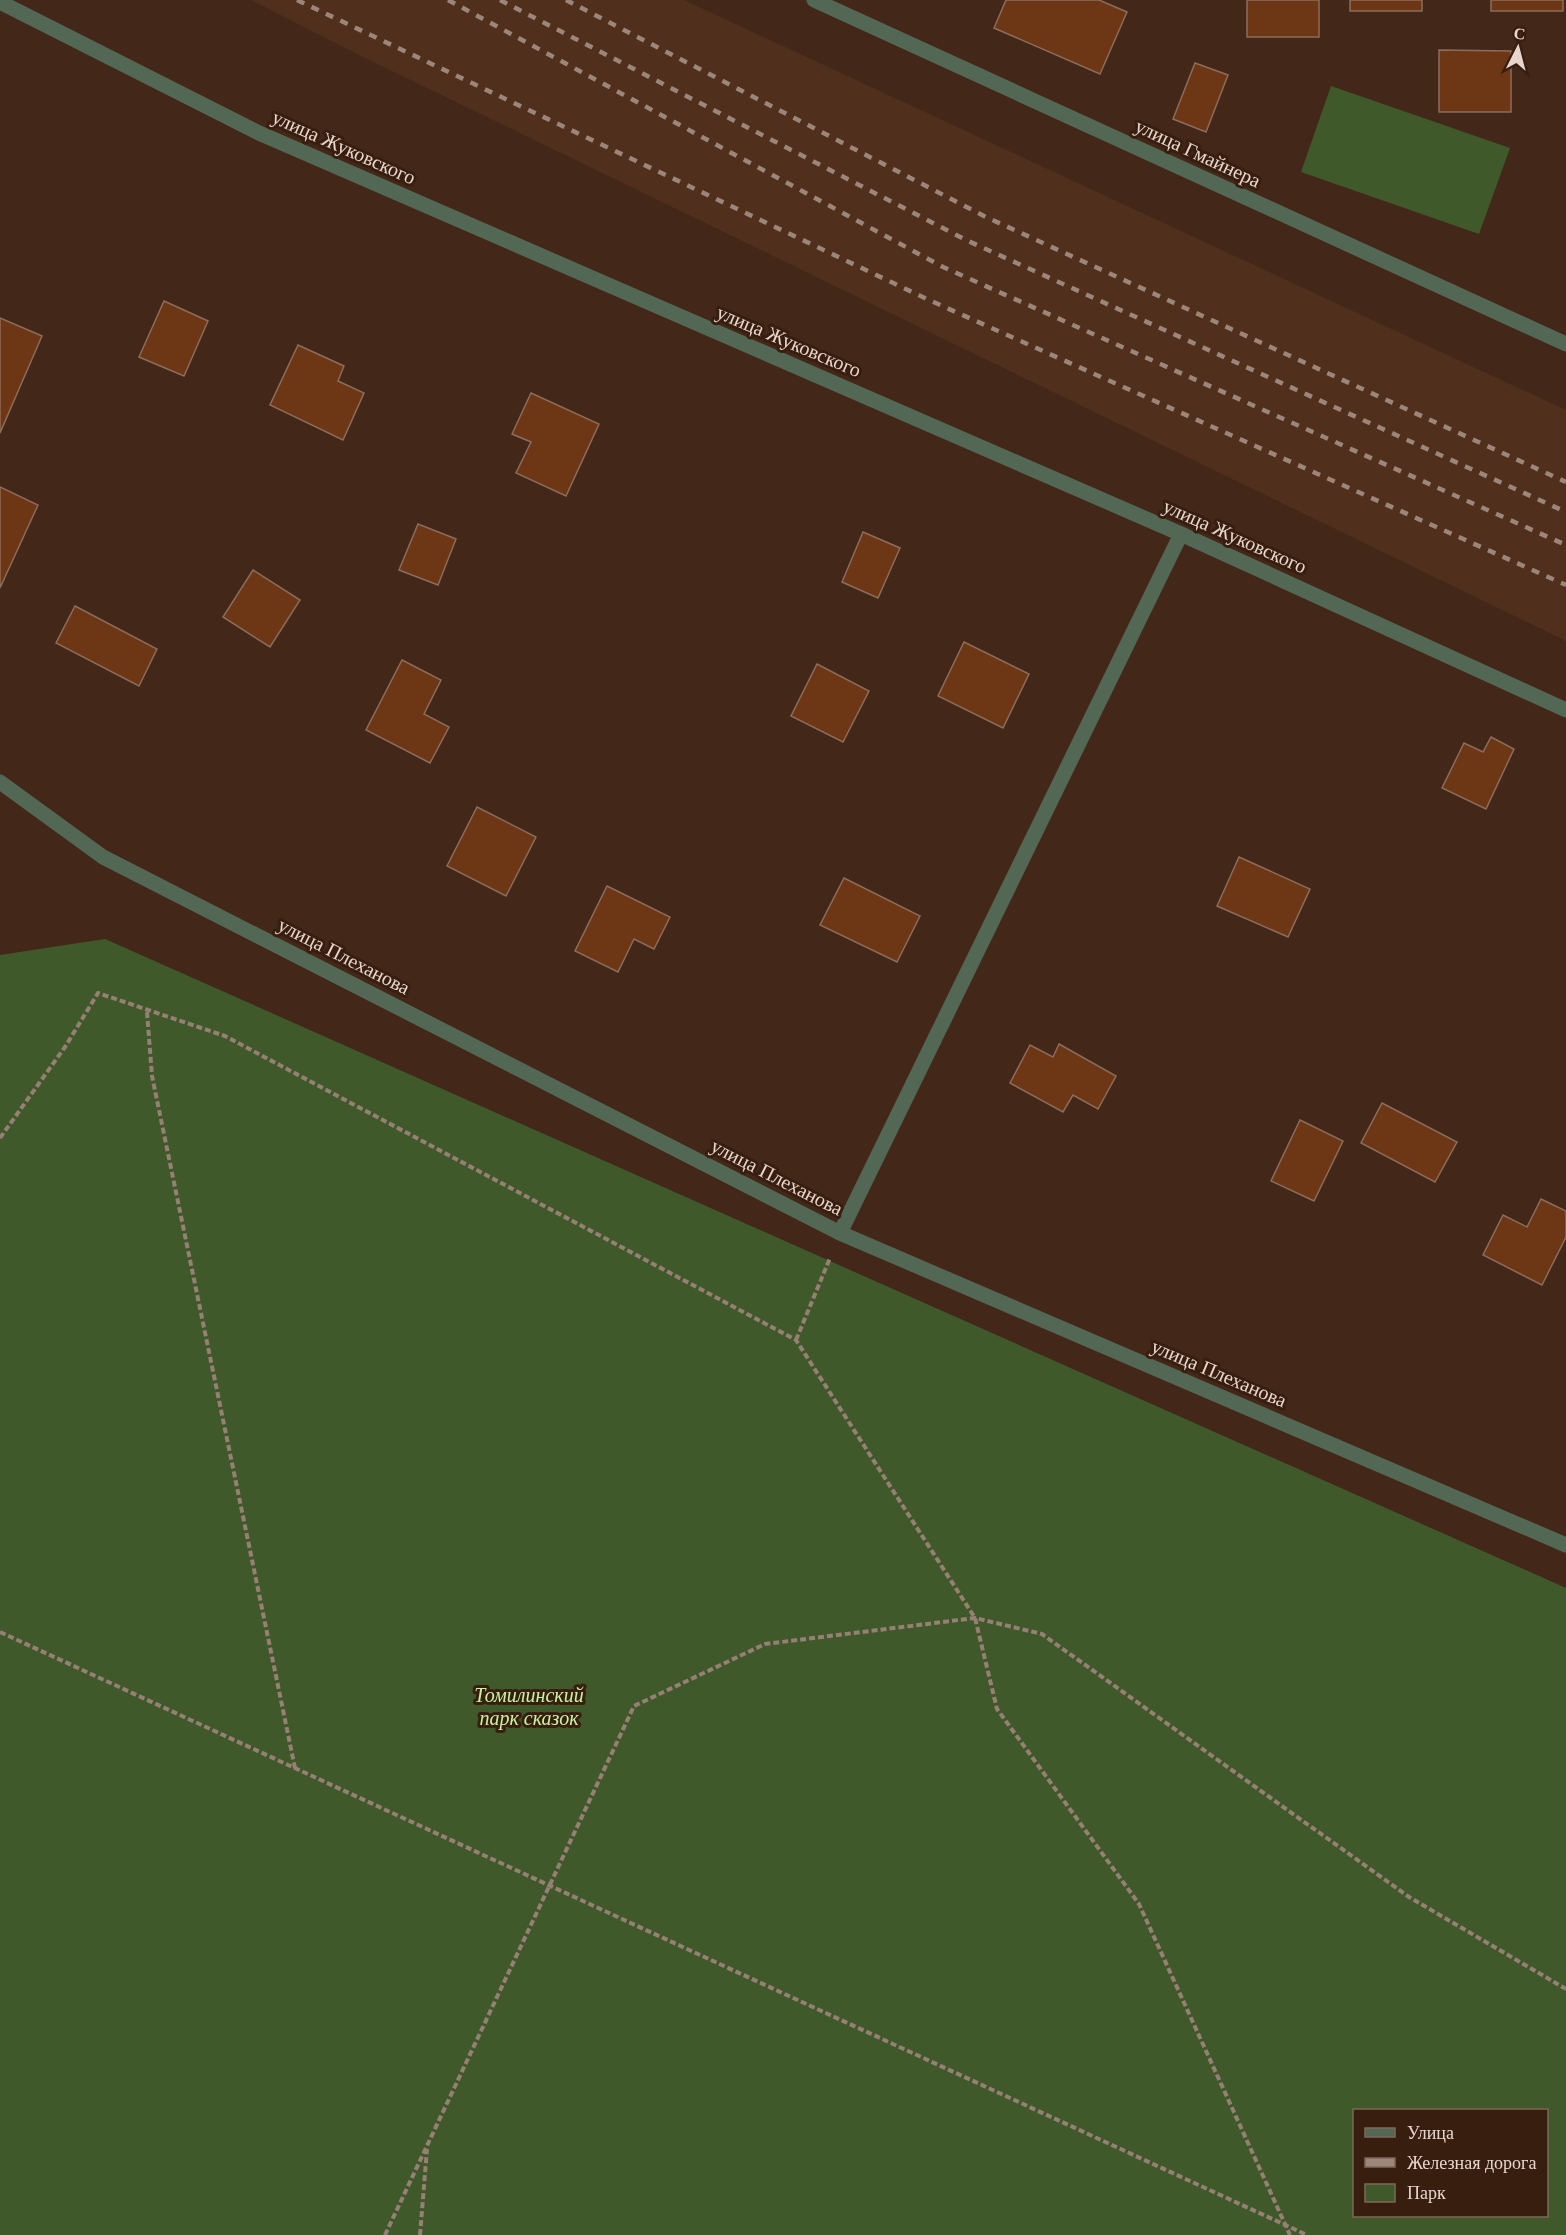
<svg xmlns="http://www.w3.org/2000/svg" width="1566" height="2235" font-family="Georgia,serif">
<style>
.built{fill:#502f1c}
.green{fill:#40592b;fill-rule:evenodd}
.building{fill:#6d3716;stroke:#8c6c5b;stroke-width:1.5}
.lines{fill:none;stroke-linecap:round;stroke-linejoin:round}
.path{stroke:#967f73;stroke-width:4;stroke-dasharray:6 3;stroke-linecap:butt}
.minor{stroke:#536854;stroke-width:15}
.rail{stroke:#9c867a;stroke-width:4.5;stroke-dasharray:8 8;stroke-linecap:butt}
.labels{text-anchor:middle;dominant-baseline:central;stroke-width:6;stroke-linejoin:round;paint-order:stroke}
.street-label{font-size:20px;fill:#e8d6cd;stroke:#381e0f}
.park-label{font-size:20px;font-style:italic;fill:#c6f5a2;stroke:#381e0f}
</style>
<rect width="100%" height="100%" fill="#432819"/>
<polygon class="built" points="251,0 684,0 1566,410 1566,641 355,53"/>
<g class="green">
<polygon points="1331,86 1510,148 1479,234 1301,172"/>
<path d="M105,939l1461,649v647h-1566v-1280zM1546,2110v106h-192v-106z"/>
</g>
<g class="building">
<polygon points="1006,0 1099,0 1127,12 1100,74 994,28"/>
<rect x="1247" y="0" width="72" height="37"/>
<rect x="1350" y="0" width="72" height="11"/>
<rect x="1491" y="0" width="72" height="11"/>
<polygon points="1439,50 1511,51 1511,112 1439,112"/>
<polygon points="1195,63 1228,75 1206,132 1173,119"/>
<polygon points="164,301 208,321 184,376 139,357"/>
<polygon points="0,318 42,336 0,433"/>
<polygon points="298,345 344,366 338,381 364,393 343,440 270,405"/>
<polygon points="531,393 599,424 566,496 516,473 531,442 512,434"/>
<polygon points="0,487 38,505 0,588"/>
<polygon points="418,524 456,539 438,585 399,570"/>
<polygon points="863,532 900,548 878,598 842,582"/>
<polygon points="253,570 300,600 270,647 223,617"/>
<polygon points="75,606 157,649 139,686 56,643"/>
<polygon points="964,642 1029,674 1003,728 938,696"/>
<polygon points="402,660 441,680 424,714 449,727 430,763 366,730"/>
<polygon points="817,664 869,691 843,742 791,716"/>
<polygon points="1491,737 1514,749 1486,809 1442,788 1464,743 1483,752"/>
<polygon points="477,807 536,837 506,896 447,866"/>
<polygon points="1239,857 1310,889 1288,937 1217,906"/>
<polygon points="844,878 920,916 897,962 820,925"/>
<polygon points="607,886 670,917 654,949 634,939 618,972 575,951"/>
<polygon points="1059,1044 1116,1076 1098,1109 1073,1095 1063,1112 1010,1083 1030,1045 1053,1057"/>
<polygon points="1382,1103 1457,1142 1435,1182 1361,1143"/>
<polygon points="1300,1120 1343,1141 1314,1201 1271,1181"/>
<polygon points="1541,1199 1566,1211 1566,1237 1542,1285 1483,1255 1503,1215 1527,1227"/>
</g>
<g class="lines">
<g class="path">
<polyline points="147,1012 152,1076 295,1768"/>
<polyline points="0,1138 65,1047 98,993 225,1036 796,1340 975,1618 997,1709 1139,1904 1290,2235"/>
<polyline points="796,1340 830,1258"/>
<polyline points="0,1632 1307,2235"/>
<polyline points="385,2235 634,1706 765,1644 975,1618 1042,1634 1409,1897 1566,1989"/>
<polyline points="420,2235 427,2149"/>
</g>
<g class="minor">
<polyline points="814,0 1566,344"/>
<polyline points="0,2 259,133 1181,534 1566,710"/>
<polyline points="0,782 103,857 840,1233 1566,1545"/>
<polyline points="840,1233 1181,534"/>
</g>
<g class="rail">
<polyline points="297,0 929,300 1566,585"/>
<polyline points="448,0 943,267 1566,545"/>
<polyline points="500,0 966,240 1566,512"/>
<polyline points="566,0 986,217 1566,482"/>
</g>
</g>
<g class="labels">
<g class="street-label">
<text transform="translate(344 147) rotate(24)">улица Жуковского</text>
<text transform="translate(1198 153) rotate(25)">улица Гмайнера</text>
<text transform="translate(789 341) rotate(23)">улица Жуковского</text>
<text transform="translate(1235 536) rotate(24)">улица Жуковского</text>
<text transform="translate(344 956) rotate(27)">улица Плеханова</text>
<text transform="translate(777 1177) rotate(27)">улица Плеханова</text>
<text transform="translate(1219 1373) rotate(23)">улица Плеханова</text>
</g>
<g class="park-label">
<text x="529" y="1695">Томилинский<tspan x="529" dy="23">парк сказок</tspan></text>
</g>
</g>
<rect x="1353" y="2109" width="195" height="108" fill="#381e0f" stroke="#7e685b" stroke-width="1.5"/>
<rect x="1365" y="2128" width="30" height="9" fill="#536854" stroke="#7e685b" stroke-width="1.5"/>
<text x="1407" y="2139" font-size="18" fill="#e8d6cd">Улица</text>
<rect x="1365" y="2158" width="30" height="9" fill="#9c867a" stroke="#7e685b" stroke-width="1.5"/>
<text x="1407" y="2169" font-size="18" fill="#e8d6cd">Железная дорога</text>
<rect x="1365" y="2184" width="30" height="18" fill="#40592b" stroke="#7e685b" stroke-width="1.5"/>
<text x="1407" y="2199" font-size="18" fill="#e8d6cd">Парк</text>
<g transform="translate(1518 48) rotate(6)" stroke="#381e0f" stroke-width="4.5" paint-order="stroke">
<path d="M0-4.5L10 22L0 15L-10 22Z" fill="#e8d6cd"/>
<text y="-9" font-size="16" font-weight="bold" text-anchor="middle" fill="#e8d6cd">С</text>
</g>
</svg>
